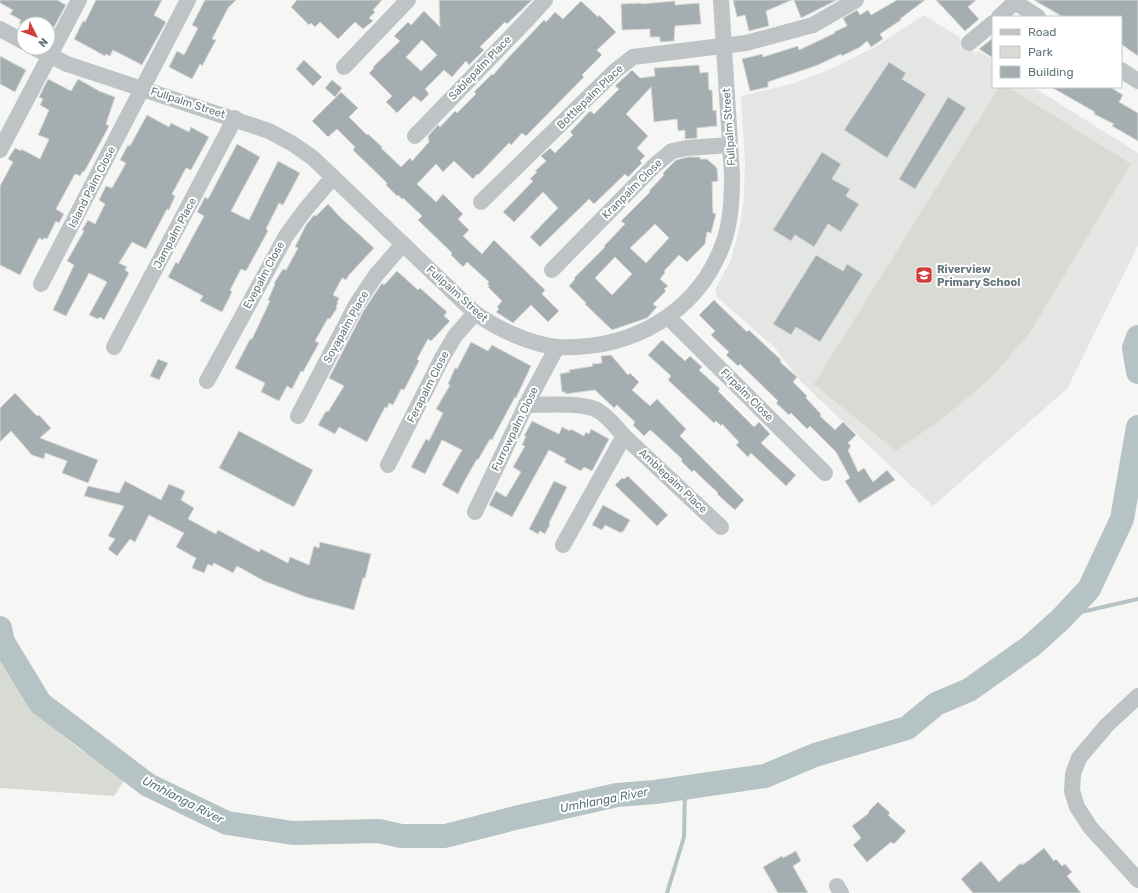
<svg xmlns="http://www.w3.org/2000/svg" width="1138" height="893" font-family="Rubik,sans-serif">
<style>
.built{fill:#e4e6e4}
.green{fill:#d8dbd3}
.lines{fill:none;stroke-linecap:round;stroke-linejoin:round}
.stream{stroke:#b5c3c4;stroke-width:4}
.river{stroke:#b5c3c4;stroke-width:24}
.building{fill:#a4aeb0;stroke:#d8d8d6;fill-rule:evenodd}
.minor{stroke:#bec3c5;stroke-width:16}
.labels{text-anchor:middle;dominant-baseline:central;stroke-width:4;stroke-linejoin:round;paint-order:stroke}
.street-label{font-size:11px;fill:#65777c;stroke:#fff}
.poi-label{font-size:11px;font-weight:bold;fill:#65777c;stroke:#fff;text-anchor:start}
.water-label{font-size:12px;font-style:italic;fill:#5f7677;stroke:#fff}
</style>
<rect width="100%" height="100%" fill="#f6f6f4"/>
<polygon class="built" points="924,15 959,37 963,45 975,53 979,51 993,60 993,87 1033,87 1138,153 1138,245 1067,389 933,506 820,400 797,377 775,348 717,297 715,290 731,260 740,226 744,198 745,161 741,96 791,84 831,69 875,47"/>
<g class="green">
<polygon points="999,87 1008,87 1131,164 1031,331 992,377 943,418 896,451 814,384"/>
<polygon points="0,656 35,713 78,748 125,779 114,796 0,788"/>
</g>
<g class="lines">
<g class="stream">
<polyline points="1064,616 1138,599"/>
<polyline points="667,893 684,837 685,788"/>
</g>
<g class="river">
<polyline points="1138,337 1134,348 1138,372"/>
<polyline points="0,628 3,642 40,703 148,785 227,823 293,833 379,831 401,836 445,836 515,818 617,795 655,792 765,776 815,755 907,728 936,704 969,690 1031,646 1061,619 1089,589 1122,519 1138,427"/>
</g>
</g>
<g class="building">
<polygon points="0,0 57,0 66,5 48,38 48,24 19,24 21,20 10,14 13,10 0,3"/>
<polygon points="96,0 162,0 154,15 166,22 142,65 113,50 110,56 106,54 105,56 74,39 83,21 85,22"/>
<polygon points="205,0 236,0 228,8 212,39 216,40 202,66 200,64 192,79 169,67 177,51 184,55 198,28 192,25"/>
<polygon points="297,0 382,0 373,10 375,12 369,18 373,21 363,29 355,22 338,39 320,22 315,27 311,23 309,25 291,7"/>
<path d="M439,0h93l-25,24 -2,-2 -25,25 4,3 -15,15 -3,-4 -14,16 -8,-7 -19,19 4,5 -8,8 -7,-6 -17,17 -11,-11 6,-6 -23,-23 5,-5 -1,-1 27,-26 -6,-5 14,-14 3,3 13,-14 16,16zM422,40l15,15 -16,16 -15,-14z"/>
<polygon points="733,0 792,0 766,11 769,26 749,31 745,15 737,17"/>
<polygon points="794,0 837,0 801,18"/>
<polygon points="897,0 925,0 900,19 901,20 880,34 883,39 871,47 867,41 860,47 842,56 841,54 818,65 768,82 768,87 750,91 742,59 762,54 763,57 798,46 799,50 835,33 834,32 847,26 843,18 857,10 860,15 868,10 871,15"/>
<polygon points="936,0 976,0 968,7 979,19 965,31"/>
<polygon points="1034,0 1138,0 1138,56 1121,44 1121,17 1063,17"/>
<polygon points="581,1 598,17 599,15 616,32 597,50 602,55 582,75 584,77 526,136 522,133 511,145 509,143 478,175 477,174 473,179 454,161 443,172 436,164 417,184 436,202 443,194 463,214 458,219 469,230 463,236 482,254 494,240 545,290 542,294 559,311 548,322 531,305 513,323 496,312 499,309 497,307 502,301 488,287 489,285 487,284 489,282 467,262 463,267 451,255 452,253 418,220 422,216 403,198 402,199 398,195 397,196 386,185 387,183 353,150 355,147 337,129 328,137 312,121 341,92 358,108 349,117 367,135 368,134 382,147 381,148 401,167 410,158 412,161 429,142 428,136 438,125 440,127 455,111 457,113 476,94 474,92 492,74 493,75 507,59 544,20 546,22 555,12 563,19"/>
<polygon points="675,1 675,5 699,3 701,24 675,26 674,41 660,42 660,37 650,37 650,29 622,30 621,4 641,3 641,4"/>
<polygon points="993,38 993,58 979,49"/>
<polygon points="0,56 26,70 15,92 0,84"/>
<polygon points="304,60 322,77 313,86 296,69"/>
<polygon points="889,62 906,73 902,79 926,94 887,158 844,130"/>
<polygon points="699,65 700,73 708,72 709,90 712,90 713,111 716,110 717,126 697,128 697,138 685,139 685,130 678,131 677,119 654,122 651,87 626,114 648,136 637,148 645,156 640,161 642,163 628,177 625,174 594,204 589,199 540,247 530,237 558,208 543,192 514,222 503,212 533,181 530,179 537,172 535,171 546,161 541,156 550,148 555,153 573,135 570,132 590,111 594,114 619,89 615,86 632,70 640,78 655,76 654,68"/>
<polygon points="48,79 71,91 78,79 99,91 115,97 106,124 109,126 100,143 84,172 83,171 80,176 75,174 56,209 64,214 59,223 56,221 47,239 44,238 43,240 39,238 20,275 0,265 0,186 13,162 8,159 15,148 21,151 21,149 40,159 49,139 38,135 49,110 40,105 43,99 39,97"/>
<polygon points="332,80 342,88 335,97 325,88"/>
<polygon points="1051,87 1110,87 1123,95 1119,102 1138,113 1138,141 1112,126 1114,124 1094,114 1095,112"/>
<polygon points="948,97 966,108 915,189 899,179"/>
<polygon points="147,115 169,127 171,123 189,132 191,127 209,137 191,170 186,168 172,194 175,196 169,210 167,209 146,249 132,242 119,263 127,267 125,270 129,273 104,320 100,317 98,319 89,315 107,282 89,273 66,316 53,310 74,265 67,261 84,231 82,230 88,220 95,224 105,204 99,200 106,186 112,188 126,163 120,160 128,145 130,146"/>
<polygon points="237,144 260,157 231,211 249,220 278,161 300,173 283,205 279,203 266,229 268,231 246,271 241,269 230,290 232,292 222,312 200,301 203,296 168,277 176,262 178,264 204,216 197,212 205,197 208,199"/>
<polygon points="822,152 841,164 832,179 850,189 846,196 859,204 841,232 828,224 814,247 795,235 791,241 773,230"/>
<path d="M688,157h12v2h7l10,9 1,13 -6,1 1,31 3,1 -5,19 -4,-1 -2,12 -18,18 -8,-7 -15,16 1,2 -5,6 8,7 -4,3 2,2 -13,13 4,3 -10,11 -35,12 -27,-26 1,-1 -17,-17 6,-7 -1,-1 31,-31 -1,-1 21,-22 -4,-3 29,-29 -1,-1 15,-16 -1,-2 13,-13zM655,224l14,14 -23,25 -16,-15zM615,257l17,17 -20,21 -17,-17z"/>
<polygon points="328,204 340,217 374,248 349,275 346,280 342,278 333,295 339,298 337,303 338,303 336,307 337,308 330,319 328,318 315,341 319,343 303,372 301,371 292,389 287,386 279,401 261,392 265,383 235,368 250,339 252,339 270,301 268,300 275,284 274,283 283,269 286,270 298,248 295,247 306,225 314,215 316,216"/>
<polygon points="816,255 843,271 847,264 863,274 820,342 796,327 791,335 773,324"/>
<polygon points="397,271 418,290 420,288 447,312 444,316 450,321 431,341 428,339 417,359 419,361 404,390 401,389 393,405 389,403 387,408 385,407 367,442 339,427 335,434 318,425 326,411 328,412 344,386 329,378 364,310 382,283 384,285"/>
<polygon points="714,300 747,332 749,330 781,360 780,362 797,377 793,382 807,396 806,398 821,414 820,416 835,430 843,422 856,435 848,443 851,446 848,450 858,472 864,468 873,482 887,470 895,480 859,503 845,481 850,478 836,452 810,426 807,429 791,413 789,415 776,403 778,401 740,364 738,366 726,355 729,352 711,335 715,331 699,315"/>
<polygon points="662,340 685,361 690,356 702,367 699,370 720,389 718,391 754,427 759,422 770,434 761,443 796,475 786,486 751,453 748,457 736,445 739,442 722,424 721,426 716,421 714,423 668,380 671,376 648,355"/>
<polygon points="471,342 488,351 492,345 531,366 516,398 515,397 492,440 490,439 478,460 477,459 465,480 458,494 442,485 462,450 442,440 425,474 411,467 426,439 429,441 443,413 436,409 450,385 448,384 455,368 457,369"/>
<polygon points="611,355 628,375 630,373 639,382 632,390 650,406 657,399 686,429 680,436 744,500 735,510 717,494 718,493 700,476 694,470 692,472 681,461 682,459 655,434 650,430 644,436 633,425 635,422 617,405 614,408 595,390 565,394 565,392 562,392 560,374 570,372 569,370 593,366 592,364 602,363 601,356"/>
<polygon points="158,359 168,363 159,380 150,376"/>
<polygon points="15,393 37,416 39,415 51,428 40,438 98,460 88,483 62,473 67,461 45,453 44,459 32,455 11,431 0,442 0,408"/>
<polygon points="532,421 559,434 562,427 570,431 571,429 584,436 586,432 589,434 591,429 609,439 592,471 584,467 581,471 564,462 566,459 549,450 512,517 489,505 496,491 506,497 521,472 513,467 525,446 522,445 526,436 524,436"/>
<polygon points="239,431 313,470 294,507 219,468"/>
<polygon points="628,476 668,515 657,526 615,485 622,478 624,479"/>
<polygon points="125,481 161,500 169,484 185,491 181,500 194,508 188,519 216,534 218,530 259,552 261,549 288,563 290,557 309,565 314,546 319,548 320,542 371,554 365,578 363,578 354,610 306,597 264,581 237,566 233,573 214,563 212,566 208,564 204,573 192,568 196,558 176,547 184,533 149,515 135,542 130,539 117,556 108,549 115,539 108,536 124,506 84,496 88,486 119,493"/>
<polygon points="554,481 567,487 549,523 550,524 545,534 540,531 538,534 529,529"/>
<polygon points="603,505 630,520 623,532 622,531 621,533 605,525 602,530 592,525"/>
<polygon points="878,802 890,813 888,815 906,831 894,844 891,842 867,862 853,845 861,838 852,826 869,813 868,812"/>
<polygon points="1044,848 1054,861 1056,859 1062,866 1065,864 1072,872 1067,876 1081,893 973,893 961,879 981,861 999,882 1021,863 1022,865 1028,861"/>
<polygon points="796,851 801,861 793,866 808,893 778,893 763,867 782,856 783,858"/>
</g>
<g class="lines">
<g class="minor">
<polyline points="1015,2 1038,17"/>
<polyline points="999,17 1017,0"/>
<polyline points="0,29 24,42"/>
<polyline points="969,43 993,23"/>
<path d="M35,48l32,16 202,67 24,13 20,14 162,155c21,15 56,32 83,34 73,3 139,-33 165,-103 8,-22 9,-45 9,-69l-11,-175"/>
<polyline points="344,67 408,0"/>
<polyline points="1121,70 1138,81"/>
<polyline points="415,136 524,23 545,0"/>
<polyline points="0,150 79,0"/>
<polyline points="481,202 615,71 633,57 746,43 813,25 856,0"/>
<polyline points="552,270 655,165 672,151 687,148 730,145"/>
<polyline points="41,284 188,0"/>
<polyline points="669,318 825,473"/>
<polyline points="114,347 235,118"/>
<polyline points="207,381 286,236 305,210 333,177"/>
<path d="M526,405c19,0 54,-3 71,5 11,6 19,17 27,26l97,91"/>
<polyline points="298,416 356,305 376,275 403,244"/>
<polyline points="388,465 442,358 455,336 475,313"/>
<polyline points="475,512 526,405 557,347"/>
<polyline points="563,545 624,436"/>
<polyline points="1138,696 1107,725 1079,758 1073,774 1072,791 1077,807 1090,827 1138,880"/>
<polyline points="837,886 841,893"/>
</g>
</g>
<defs>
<g id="school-square" transform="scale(0.9)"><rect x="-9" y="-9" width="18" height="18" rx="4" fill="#d03d3a" stroke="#fff"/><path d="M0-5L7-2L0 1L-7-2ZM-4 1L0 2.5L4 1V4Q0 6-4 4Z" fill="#fff"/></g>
</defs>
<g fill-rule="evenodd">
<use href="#school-square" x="924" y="275"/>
</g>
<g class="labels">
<g class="street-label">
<text transform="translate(480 68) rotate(-46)">Sablepalm Place</text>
<text transform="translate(590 97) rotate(-44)">Bottlepalm Place</text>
<text transform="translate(188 103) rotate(18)">Fullpalm Street</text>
<text transform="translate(729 127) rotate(-94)">Fullpalm Street</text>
<text transform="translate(92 187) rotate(-63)">Island Palm Close</text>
<text transform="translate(632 189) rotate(-45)">Kranpalm Close</text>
<text transform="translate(175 233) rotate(-62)">Jampalm Place</text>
<text transform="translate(264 275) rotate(-62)">Evepalm Close</text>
<text transform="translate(457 294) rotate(42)">Fullpalm Street</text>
<text transform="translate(346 327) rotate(-61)">Soyapalm Place</text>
<text transform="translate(428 387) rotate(-63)">Ferapalm Close</text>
<text transform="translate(747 395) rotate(45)">Firpalm Close</text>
<text transform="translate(515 429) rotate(-64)">Furrowpalm Close</text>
<text transform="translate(673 481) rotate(43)">Amblepalm Place</text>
</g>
<g class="poi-label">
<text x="937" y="269">Riverview<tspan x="937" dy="13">Primary School</tspan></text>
</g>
<g class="water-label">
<text transform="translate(183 800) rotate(27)">Umhlanga River</text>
<text transform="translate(604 800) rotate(-11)">Umhlanga River</text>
</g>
</g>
<rect x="992" y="16" width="130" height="72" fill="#ffffff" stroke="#c1c9cb"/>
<rect x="1000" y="29" width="20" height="6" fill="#bec3c5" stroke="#c1c9cb"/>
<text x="1028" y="36" font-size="12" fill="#65777c">Road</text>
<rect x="1000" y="46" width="20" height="12" fill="#d8dbd3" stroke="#c1c9cb"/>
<text x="1028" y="56" font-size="12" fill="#65777c">Park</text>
<rect x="1000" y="66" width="20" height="12" fill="#a4aeb0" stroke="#c1c9cb"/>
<text x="1028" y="76" font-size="12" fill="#65777c">Building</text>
<g transform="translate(36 36) rotate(132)"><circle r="19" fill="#ffffff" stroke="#c1c9cb"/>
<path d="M0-3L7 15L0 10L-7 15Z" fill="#d03d3a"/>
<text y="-6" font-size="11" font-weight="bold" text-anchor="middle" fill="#65777c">N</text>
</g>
</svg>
